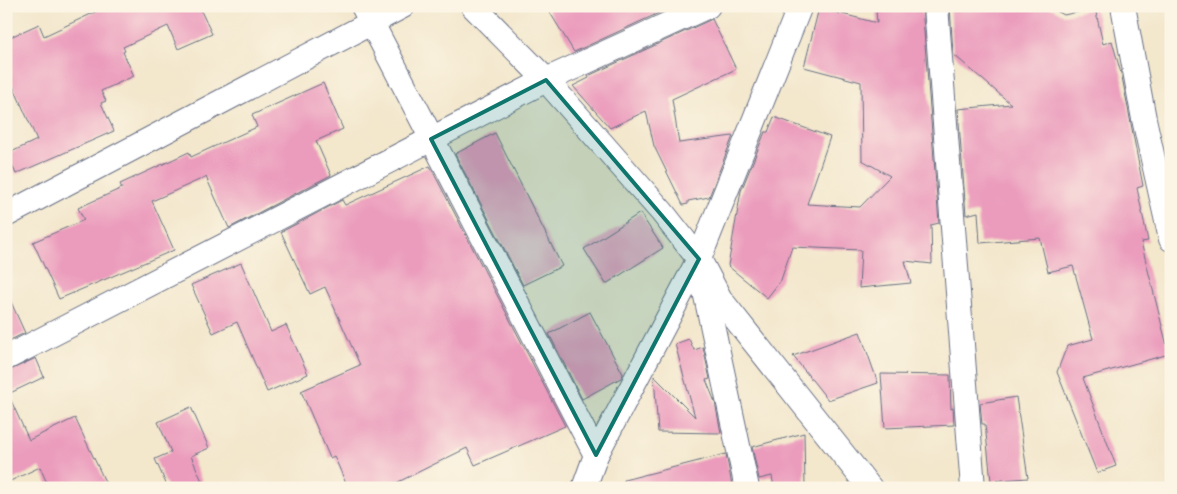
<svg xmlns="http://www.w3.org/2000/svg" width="1177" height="494" font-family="'IM FELL Great Primer',serif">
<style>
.building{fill:#eb9bbc}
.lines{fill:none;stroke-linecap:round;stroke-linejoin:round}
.street-casing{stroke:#676f84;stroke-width:26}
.street{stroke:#fff;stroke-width:24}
.marked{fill:#0f766e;fill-opacity:0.2;stroke:#0f766e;stroke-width:4;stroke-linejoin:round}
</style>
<rect width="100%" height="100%" fill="#fcf5e5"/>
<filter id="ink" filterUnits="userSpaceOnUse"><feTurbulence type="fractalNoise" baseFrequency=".02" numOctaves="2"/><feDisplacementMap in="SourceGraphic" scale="10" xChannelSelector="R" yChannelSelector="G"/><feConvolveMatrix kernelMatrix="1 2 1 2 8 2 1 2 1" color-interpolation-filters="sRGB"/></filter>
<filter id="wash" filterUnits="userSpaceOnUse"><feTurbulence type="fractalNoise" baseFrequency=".0096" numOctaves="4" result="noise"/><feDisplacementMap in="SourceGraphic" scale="20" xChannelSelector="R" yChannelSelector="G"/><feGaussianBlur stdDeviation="1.12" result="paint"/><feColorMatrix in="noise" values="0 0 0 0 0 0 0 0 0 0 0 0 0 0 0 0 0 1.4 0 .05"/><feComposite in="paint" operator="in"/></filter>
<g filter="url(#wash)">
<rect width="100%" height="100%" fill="#f3e7cc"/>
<g id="blocks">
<g class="building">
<polygon points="108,6 211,6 201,11 212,34 178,49 168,26 123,47 125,51 123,52 134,76 101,91 106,101 101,103 114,131 16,174 7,154 37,140 6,70 6,39 39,24 44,36"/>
<polygon points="546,6 674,6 574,52"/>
<polygon points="900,6 922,6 939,223 931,225 932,264 905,261 911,283 859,288 861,250 792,247 781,280 767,298 728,266 741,191 765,132 768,132 774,117 830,137 807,204 860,207 890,176 862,160 861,82 804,67 819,8 877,23 876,10 902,8"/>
<polygon points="950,6 1048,6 1064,15 1095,8 1103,44 1112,41 1122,77 1143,186 1137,188 1148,241 1141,242 1169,354 1083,378 1116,466 1097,473 1057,372 1067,346 1093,339 1073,266 1048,272 1040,238 980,243 978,212 966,215 958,109 1011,104 953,54"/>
<polygon points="712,19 736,69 672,99 679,143 733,136 709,197 688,201 688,204 683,205 654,146 646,111 610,128 573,86 589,78 588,76"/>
<polygon points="323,83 343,129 316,141 331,175 229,228 206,177 152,201 174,250 59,299 33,242 84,220 78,208 122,188 120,184 189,152 191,157 257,127 252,115"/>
<polygon points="495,133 562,266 523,285 455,154"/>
<polygon points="430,166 565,426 475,465 467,448 386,488 348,488 334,456 330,458 301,391 360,365 325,287 310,294 281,232 342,200 345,205"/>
<polygon points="640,213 663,248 606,284 584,249"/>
<polygon points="241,263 271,332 286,325 308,374 267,392 237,322 213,333 191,285"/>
<polygon points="6,291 25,333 6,342"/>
<polygon points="590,312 623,374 621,378 582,399 549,334"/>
<polygon points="860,332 878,383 828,400 793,356"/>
<polygon points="689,339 694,350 703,347 710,379 706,380 715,402 721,433 658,432 654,376 695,417 675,344"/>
<polygon points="36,358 44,377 8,394 29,440 75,418 108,488 49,488 40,467 6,483 6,372"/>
<polygon points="881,374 950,375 951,409 953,408 954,425 885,428"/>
<polygon points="1016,397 1028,478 991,481 985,424 982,424 980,403"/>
<polygon points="191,407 209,448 191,456 205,488 168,488 155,459 171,452 158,422"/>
<polygon points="804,433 805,488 774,488 772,476 759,479 752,447"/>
<polygon points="726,454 732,485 718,488 625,488 624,480"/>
</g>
</g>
</g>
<g filter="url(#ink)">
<use href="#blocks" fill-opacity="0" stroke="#676f84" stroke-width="1"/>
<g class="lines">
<g class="street-casing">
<g id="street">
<polyline points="363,6 596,455"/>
<polyline points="473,6 546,80 662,212 699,259 720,299 870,488"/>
<polyline points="936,6 973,488"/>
<polyline points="1123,6 1144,119 1171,239"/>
<polyline points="6,215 403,6"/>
<polyline points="703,282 747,488"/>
<polyline points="6,358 546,80 708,6"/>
<polyline points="584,488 596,455 699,259 800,6"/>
</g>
</g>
<use href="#street" class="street"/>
</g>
</g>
<path class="marked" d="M546,80l153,179 -103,196 -165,-316z"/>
<rect width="1177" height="494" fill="none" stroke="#fcf5e5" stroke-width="25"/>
</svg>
